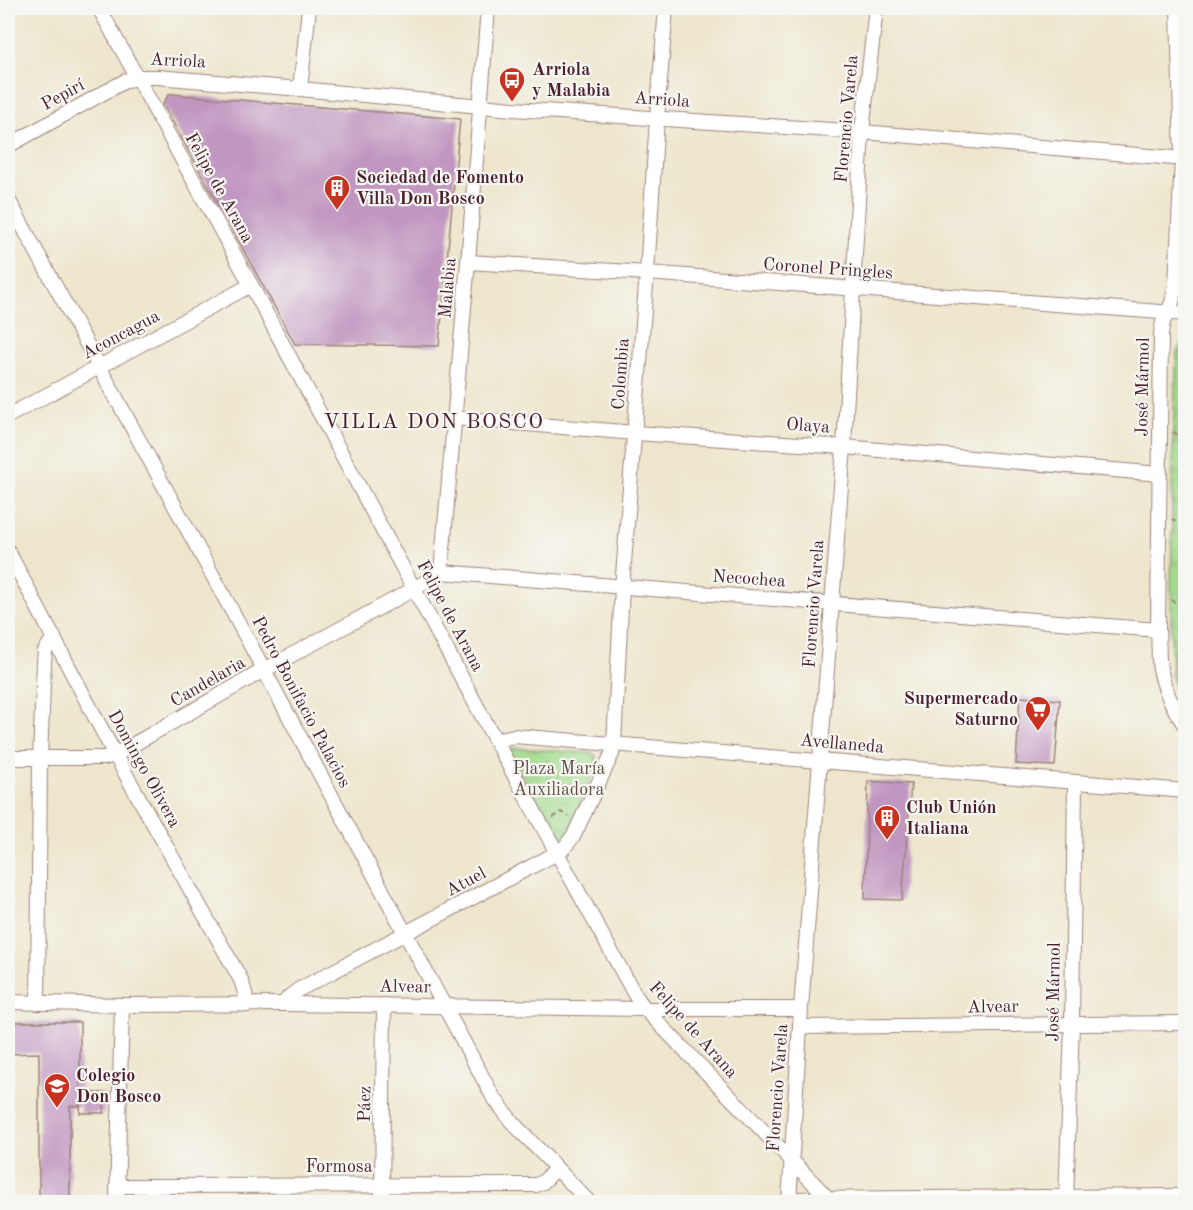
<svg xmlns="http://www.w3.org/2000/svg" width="1193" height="1210" font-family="'Old Standard TT',serif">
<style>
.grass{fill:url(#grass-tufts);stroke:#767d5c;stroke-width:1.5}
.park{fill:url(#park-crowns);stroke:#767d5c;stroke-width:1.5}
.building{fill:#c197c1}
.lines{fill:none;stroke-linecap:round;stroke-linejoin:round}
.minor-casing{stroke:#9c827c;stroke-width:16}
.path{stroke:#9c827c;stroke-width:2;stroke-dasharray:4.5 4.5;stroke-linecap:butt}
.minor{stroke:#fff;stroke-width:14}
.labels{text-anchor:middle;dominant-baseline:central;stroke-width:4.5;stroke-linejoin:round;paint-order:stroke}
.street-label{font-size:18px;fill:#4a1f2b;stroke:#f6f6f2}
.poi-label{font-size:18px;font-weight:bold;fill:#4a1f2b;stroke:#f6f6f2;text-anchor:start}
.park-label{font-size:18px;fill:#604e44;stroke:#f6f6f2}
.quarter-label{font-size:21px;letter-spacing:1.5px;fill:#4a1f2b;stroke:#f6f6f2}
</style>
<defs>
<pattern id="grass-tufts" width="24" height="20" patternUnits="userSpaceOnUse" patternTransform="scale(1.5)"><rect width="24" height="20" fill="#a2db8d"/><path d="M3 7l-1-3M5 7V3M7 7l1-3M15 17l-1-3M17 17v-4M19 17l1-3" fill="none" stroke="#8dbc7a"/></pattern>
<pattern id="park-crowns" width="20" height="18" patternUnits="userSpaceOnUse" patternTransform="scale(1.5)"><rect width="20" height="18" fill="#a2db8d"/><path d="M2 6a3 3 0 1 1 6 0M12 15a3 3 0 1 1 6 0" fill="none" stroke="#8dbc7a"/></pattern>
</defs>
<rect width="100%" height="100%" fill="#f6f6f2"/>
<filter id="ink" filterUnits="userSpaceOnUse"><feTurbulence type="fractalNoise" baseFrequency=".0167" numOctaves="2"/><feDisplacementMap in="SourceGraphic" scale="12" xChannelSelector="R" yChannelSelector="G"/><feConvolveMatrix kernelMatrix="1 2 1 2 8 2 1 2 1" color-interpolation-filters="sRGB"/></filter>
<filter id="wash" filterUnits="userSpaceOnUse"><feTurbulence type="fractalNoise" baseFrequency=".008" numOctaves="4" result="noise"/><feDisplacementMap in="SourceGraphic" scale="24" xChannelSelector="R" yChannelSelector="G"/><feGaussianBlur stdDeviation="1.35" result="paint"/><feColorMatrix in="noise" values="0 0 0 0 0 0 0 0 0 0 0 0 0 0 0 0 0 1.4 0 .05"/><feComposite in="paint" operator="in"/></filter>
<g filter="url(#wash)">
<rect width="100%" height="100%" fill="#eee6cc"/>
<polygon class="grass" points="1185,341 1186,516 1184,519 1186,520 1186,597 1184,599 1186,601 1185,713 1176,692 1172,674 1171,600 1173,432 1177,352"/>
<polygon class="park" points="515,748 590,753 596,756 597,764 568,832 564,837 558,834 511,756 510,751"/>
<g id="blocks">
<g class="building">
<polygon points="169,94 460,119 439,346 295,344 163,104"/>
<polygon points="1020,697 1060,700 1055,766 1016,764"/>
<polygon points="868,781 911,784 902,900 865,899"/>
<polygon points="8,1022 80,1022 80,1106 70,1106 70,1202 39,1202 39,1053 8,1054"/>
<polygon points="81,1093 104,1093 104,1113 80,1113"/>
</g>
</g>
</g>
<g filter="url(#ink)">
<use href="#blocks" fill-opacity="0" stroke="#9c827c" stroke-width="1.5"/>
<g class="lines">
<g class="minor-casing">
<g id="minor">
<polyline points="99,8 251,285 495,740 635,995 645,1009 828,1198"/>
<path d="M1178,8l4,151 -6,126 -4,18 -9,19 -2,12 -3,296c1,13 0,27 2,39 4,21 14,41 26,58"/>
<polyline points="300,89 309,8"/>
<polyline points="8,146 125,81 137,77 157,77 300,89 513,109 862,132 1186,159"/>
<polyline points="8,199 264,670 492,1095 512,1122 589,1202"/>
<polyline points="468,262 647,273 1186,314"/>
<polyline points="8,416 251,285"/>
<polyline points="454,418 635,433 844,447 1160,474"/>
<polyline points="8,551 115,755 241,980 245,993 247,1005"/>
<polyline points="441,572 468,262 488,8"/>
<polyline points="495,740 514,736 1186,791"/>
<polyline points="8,758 104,758 115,755 264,670 414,589 441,572 1158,630"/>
<polyline points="8,1002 122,1005 284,1004 645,1009 801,1009"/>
<polyline points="38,1003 40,758 44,662 45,651 54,637"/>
<polyline points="284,1004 288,998 298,990 557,853 565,847 574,835 612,754 614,744 622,588 647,273 657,118 666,8"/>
<polyline points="801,1027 1186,1023"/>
<polyline points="117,1186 536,1185 543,1182 556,1169"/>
<polyline points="789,1199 1186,1196"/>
<polyline points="117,1202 122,1005"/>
<polyline points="382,1202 384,1005"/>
<polyline points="789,1202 801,1009 844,447 862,132 876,8"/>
<polyline points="1066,1202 1072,1024 1075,782"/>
</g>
</g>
<g class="path">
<polyline points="1177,352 1186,358"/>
<polyline points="1173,432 1186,440"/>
<polyline points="1172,519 1186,528"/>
<polyline points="1171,600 1186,609"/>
<polyline points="553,818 560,812 569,816"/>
</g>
<use href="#minor" class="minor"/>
</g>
</g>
<defs>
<g id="bus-pin" transform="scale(1.35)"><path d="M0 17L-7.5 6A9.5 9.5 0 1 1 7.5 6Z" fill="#c8321e" stroke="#f6f6f2"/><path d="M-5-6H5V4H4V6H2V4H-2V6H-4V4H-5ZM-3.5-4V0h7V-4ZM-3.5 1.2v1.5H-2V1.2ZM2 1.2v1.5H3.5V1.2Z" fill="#fff"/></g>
<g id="building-pin" transform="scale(1.35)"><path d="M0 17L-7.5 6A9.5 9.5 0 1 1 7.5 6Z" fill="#c8321e" stroke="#f6f6f2"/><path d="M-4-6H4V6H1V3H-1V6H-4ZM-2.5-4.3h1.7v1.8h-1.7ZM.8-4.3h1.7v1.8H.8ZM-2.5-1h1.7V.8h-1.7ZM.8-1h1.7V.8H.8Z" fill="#fff"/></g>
<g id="supermarket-pin" transform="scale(1.35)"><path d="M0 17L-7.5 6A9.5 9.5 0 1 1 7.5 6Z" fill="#c8321e" stroke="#f6f6f2"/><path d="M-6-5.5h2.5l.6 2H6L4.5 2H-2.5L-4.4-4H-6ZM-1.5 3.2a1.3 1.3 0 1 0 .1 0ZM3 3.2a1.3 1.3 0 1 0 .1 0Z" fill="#fff"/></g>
<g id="school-pin" transform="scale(1.35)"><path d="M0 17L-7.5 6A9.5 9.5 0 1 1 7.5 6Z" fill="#c8321e" stroke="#f6f6f2"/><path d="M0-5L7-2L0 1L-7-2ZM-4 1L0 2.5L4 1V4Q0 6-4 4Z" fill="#fff"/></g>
</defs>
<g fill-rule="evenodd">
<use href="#bus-pin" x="512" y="80"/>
<use href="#building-pin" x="337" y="188"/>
<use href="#supermarket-pin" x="1038" y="709"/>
<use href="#building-pin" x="887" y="818"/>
<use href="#school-pin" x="57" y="1086"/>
</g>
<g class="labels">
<g class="street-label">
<text transform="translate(178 61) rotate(3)">Arriola</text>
<text transform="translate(63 95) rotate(-29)">Pepirí</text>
<text transform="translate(662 100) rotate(4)">Arriola</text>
<text transform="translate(847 119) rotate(-85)">Florencio Varela</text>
<text transform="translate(219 188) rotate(61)">Felipe de Arana</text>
<text transform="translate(828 269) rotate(4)">Coronel Pringles</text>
<text transform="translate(448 288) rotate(-85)">Malabia</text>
<text transform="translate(121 335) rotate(-28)">Aconcagua</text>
<text transform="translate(621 374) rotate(-86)">Colombia</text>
<text transform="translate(1143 387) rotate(-89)">José Mármol</text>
<text transform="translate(808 426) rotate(4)">Olaya</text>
<text transform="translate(749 579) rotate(4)">Necochea</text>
<text transform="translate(814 604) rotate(-86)">Florencio Varela</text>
<text transform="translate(450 616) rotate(62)">Felipe de Arana</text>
<text transform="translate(208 682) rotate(-30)">Candelaria</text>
<text transform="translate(301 702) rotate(62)">Pedro Bonifacio Palacios</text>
<text transform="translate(842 744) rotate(5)">Avellaneda</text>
<text transform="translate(144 769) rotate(61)">Domingo Olivera</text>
<text transform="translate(466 882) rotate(-28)">Atuel</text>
<text transform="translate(405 987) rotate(1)">Alvear</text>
<text transform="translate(1054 992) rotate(-89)">José Mármol</text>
<text transform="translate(993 1007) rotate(-1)">Alvear</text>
<text transform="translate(693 1030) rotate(48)">Felipe de Arana</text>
<text transform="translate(778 1088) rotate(-86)">Florencio Varela</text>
<text transform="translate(365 1104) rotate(-89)">Páez</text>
<text x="339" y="1167">Formosa</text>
</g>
<g class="poi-label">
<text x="532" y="70">Arriola<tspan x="532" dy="21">y Malabia</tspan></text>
<text x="356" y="178">Sociedad de Fomento<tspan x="356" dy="21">Villa Don Bosco</tspan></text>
<text x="1018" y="699" text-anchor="end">Supermercado<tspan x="1018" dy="21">Saturno</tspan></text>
<text x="906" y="808">Club Unión<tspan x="906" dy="21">Italiana</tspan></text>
<text x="76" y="1076">Colegio<tspan x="76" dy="21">Don Bosco</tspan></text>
</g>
<g class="park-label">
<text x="559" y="769">Plaza María<tspan x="559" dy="21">Auxiliadora</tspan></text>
</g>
<g class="quarter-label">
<text x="434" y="422">VILLA DON BOSCO</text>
</g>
</g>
<rect width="1193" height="1210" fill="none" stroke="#f6f6f2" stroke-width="30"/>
</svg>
